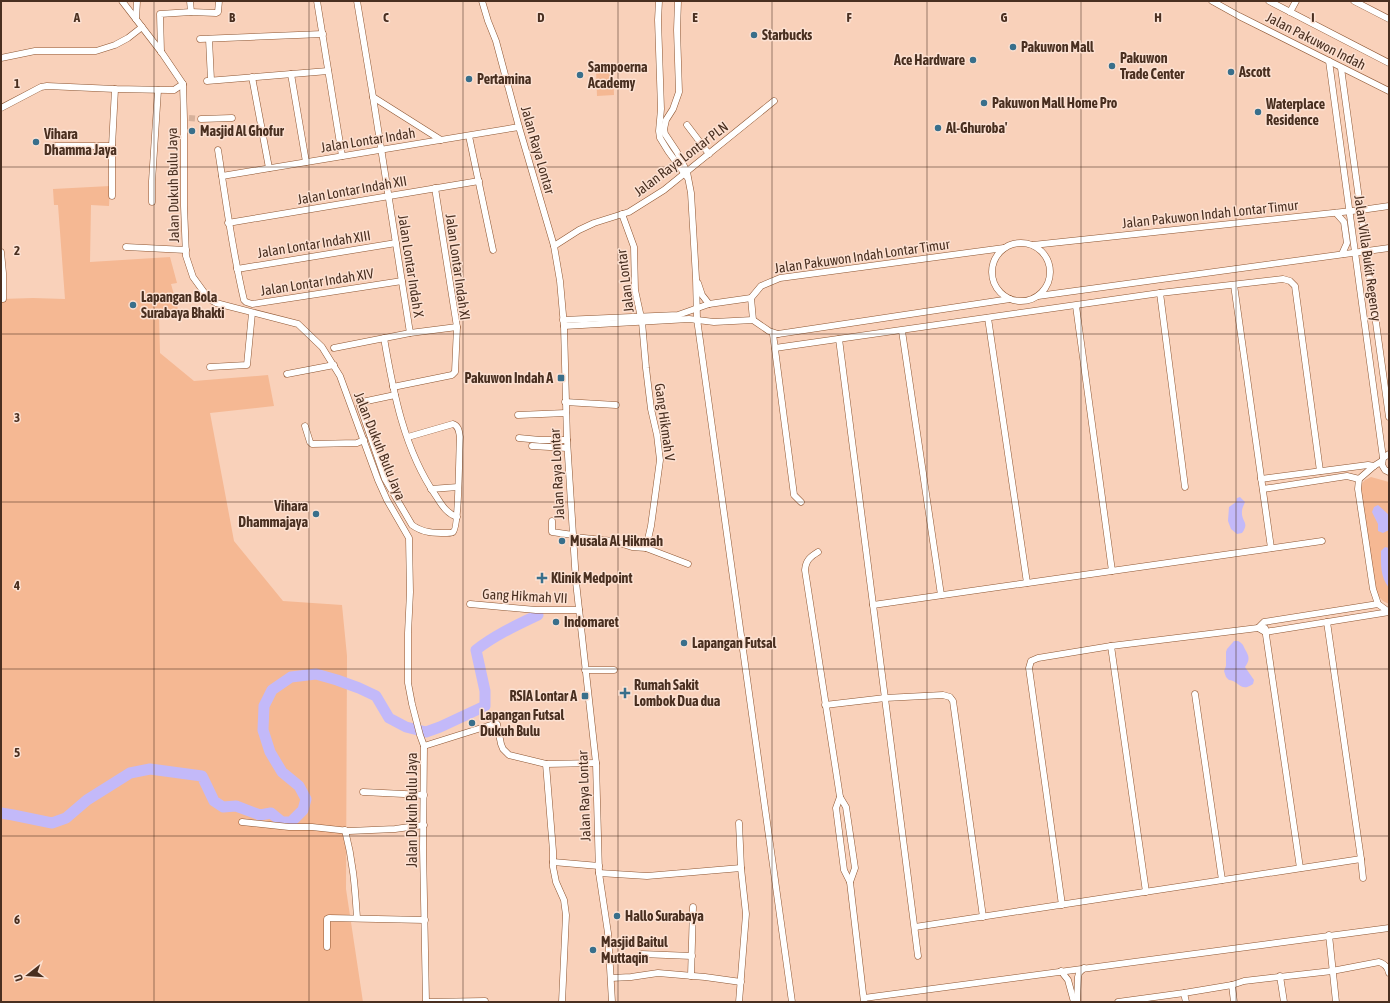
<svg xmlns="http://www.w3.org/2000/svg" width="1390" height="1003" font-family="'Asap Condensed',sans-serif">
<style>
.green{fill:#f5b893}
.water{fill:#c3b9f9}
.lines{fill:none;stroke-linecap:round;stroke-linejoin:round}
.river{stroke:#c3b9f9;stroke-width:11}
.minor-tunnel{stroke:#d6b19b;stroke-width:6;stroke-dasharray:6 3;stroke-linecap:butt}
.minor-casing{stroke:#8d5531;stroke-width:7}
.minor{stroke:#fff;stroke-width:6}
.grid{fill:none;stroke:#492f20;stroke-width:1;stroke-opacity:0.55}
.poi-dot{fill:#396f8b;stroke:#fce1d2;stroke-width:1.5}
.labels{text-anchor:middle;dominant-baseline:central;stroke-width:3;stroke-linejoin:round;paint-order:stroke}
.poi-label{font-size:14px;font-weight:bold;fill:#492f20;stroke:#fce1d2;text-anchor:start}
.street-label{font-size:14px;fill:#492f20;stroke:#fce1d2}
.grid-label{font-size:13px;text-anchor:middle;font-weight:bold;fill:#492f20;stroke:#fce1d2;stroke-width:3;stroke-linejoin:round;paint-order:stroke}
</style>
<rect width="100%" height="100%" fill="#f9d1ba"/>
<g class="green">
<polygon points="613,69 614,95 597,96 596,70"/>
<polygon points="110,186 109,206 91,205 90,262 170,257 177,283 171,284 178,309 159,314 160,353 194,381 268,375 274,406 210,413 234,541 283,601 342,605 347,656 346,889 363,1002 1,1002 1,299 33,298 65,299 58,205 54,205 53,189"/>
<path d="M1371,477l18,5v122l-6,-3 -9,-9 -14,-102c1,-7 4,-10 11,-13z"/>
</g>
<g class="water">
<path d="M1240,497l5,5c-1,3 -3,6 -3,9 -1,11 8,11 0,22l-5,1 -6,-5 -3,-8 1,-14 7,-5 1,-4z"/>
<polygon points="1378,505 1389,515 1389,530 1383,533 1378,531 1378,524 1372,512 1374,507"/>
<path d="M1385,547l4,1v40c-9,-12 -8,-23 -8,-37z"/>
<path d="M1234,641h4c6,3 5,5 8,10 4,7 3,10 -1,16l9,13 -1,4c-13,9 -13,-3 -24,-4l-3,-3 -2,-6 2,-5v-14l1,-3z"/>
</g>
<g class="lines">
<path class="river" d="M1,813l12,2 39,8 14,-5 21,-18 43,-27 20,-4 52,7 12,25 9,6 13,-1 24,9 11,-2 11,9h9l12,-12 3,-11 -7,-13 -17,-14 -12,-20 -7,-22 1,-24 8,-16 19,-13 25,-3 21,6 22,8 17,8 13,22 17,9 20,5 14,-5 45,-21v-15l-9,-41c19,-15 41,-25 62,-35"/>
<polyline class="minor-tunnel" points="189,118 201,119"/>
<g class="minor-casing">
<g id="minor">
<polyline points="122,1 162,53 183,84 184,119 184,206 186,256 193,277 209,299 216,303 298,324 322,347 340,376 378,480 387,500 409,538 410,592 408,633 408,683 412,704 420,735 424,746 423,848 426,1002"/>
<polyline points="190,1 191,12"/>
<polyline points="317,1 342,156"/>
<polyline points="357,1 373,97 410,333"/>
<polyline points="482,1 488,21 496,41 519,127 554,246 560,281 564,326 567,440 576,582 596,763 599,873 608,933 612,1002"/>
<polyline points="659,1 658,20 661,109 659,131 660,138 668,151 687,177"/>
<polyline points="678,1 677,30 679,92 673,109 666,120 664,129 665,134 677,152 687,172 691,193 696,278 697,319 792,1002"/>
<polyline points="1212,1 1239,16 1389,91"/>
<polyline points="1269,1 1389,63"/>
<polyline points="1354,1 1389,19"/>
<polyline points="1290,12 1296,1"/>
<polyline points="136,19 137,1"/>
<polyline points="200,39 323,34"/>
<polyline points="209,39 211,80"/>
<polyline points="161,52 160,14 191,12 216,13 218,12 219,1"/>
<polyline points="1,58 35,51 96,51 115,45 128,38 142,27"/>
<polyline points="1329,61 1383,458"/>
<polyline points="1341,68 1389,417"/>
<polyline points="291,74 306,162"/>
<polyline points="252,77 269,168"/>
<polyline points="207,81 328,71"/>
<polyline points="373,97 441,140"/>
<polyline points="1,108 41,87 47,86 115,89 169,90 174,90 183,84"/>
<polyline points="201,119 232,118"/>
<polyline points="687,125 709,154"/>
<polyline points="469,136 493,250"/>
<polyline points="54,146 112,146"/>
<path d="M218,150c8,51 14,100 26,150l2,2 6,2 150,-23"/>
<polyline points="222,176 519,127"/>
<polyline points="112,196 112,146 115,89"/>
<polyline points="152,202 152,181 158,90"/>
<polyline points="1336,213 1344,222 1347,243 1342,254"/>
<polyline points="622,214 634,247 635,290 642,322 646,368 651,409 657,435 660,460 651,526 646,548"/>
<polyline points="228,223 479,181"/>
<circle cx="1021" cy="272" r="29"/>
<polyline points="1033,245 1361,210 1389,206"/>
<polyline points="554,246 579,230 594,223 629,212 664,190 774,101"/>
<polyline points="126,247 186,250"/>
<polyline points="1,252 3,273 3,299 1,299"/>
<polyline points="237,269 396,243"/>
<polyline points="698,283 702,295 709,304"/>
<polyline points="1234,285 1271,548"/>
<polyline points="1160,293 1185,487"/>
<polyline points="1038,296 1389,248"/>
<polyline points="751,298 753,320"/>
<polyline points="1076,306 1112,571"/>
<polyline points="988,318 1027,583"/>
<polyline points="563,320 678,315 709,304 751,298 761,286 780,278 1004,248"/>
<polyline points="564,326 689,319 714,322 753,320 769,331 778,334 1010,299"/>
<polyline points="902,331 941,595"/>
<polyline points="778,334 773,334 794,495 801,502"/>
<path d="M384,338c9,53 20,112 52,158 6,9 10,17 21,21"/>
<polyline points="839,339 918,956"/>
<polyline points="334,348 410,333 457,327"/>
<polyline points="775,348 1160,293 1283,279 1290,281 1295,286 1320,471"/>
<polyline points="210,367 247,365 252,313"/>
<polyline points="287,374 334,365"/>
<polyline points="393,387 452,375 455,372 457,327 435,188"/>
<path d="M395,395l-33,7 -2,4 25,73 27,46c11,8 22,8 35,8 1,0 5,0 6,-1 6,-3 6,-83 7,-95 -1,-5 -1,-11 -7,-13l-45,13"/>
<polyline points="565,402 616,405"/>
<polyline points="518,415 566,413"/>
<polyline points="305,426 310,442 312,444 357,443 364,440"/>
<polyline points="519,438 540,440 567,440"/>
<polyline points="532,446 567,448"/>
<polyline points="1389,454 1383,458 1382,465 1385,470 1389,472"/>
<polyline points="1382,461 1374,466 1359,479 1358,489 1373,589 1378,604 1389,612"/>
<polyline points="1261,479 1368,465 1374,466"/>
<polyline points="431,489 458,487"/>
<polyline points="1263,489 1347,476 1359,479"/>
<polyline points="552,521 552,532 573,535"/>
<polyline points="574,537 613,541 632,547 646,548 688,564"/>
<path d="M818,552c-8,5 -12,8 -13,18l35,227 6,10 9,61 -5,14"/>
<polyline points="470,604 536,610 579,610"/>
<polyline points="1378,604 1264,622 1258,628 1265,632 1389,612"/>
<polyline points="873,605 1322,541"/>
<polyline points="1327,622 1361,859 1363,878"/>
<polyline points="1265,628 1300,868"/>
<polyline points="1111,646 1146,892"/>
<polyline points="585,670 614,670"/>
<polyline points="1195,694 1222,880"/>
<polyline points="825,705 885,698 943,695 950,697 953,701 983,917"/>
<polyline points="424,746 494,724 497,724 501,744 503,749 509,755 546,764 596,763"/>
<polyline points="546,764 553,851 553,867 556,882 564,900 566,915 562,1002"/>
<polyline points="363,792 424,795"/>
<polyline points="840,797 836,808 844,870 850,882 864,1002"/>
<polyline points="242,822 289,827 312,827 349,831 395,829 424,825"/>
<path d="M345,830c8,31 10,56 12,88"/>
<polyline points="553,862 599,866"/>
<polyline points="599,873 647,876 741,868"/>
<polyline points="1062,905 1029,668 1031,661 1038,658 1111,646 1258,628"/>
<polyline points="915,927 1361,859"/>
<polyline points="1329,935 1336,1002"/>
<polyline points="327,947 327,919 329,918 425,920"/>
<polyline points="641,954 692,956"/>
<polyline points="1061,971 1068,980 1074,1002"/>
<polyline points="691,976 693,907"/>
<polyline points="1280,976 1284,1002"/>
<polyline points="611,978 631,977 658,973 705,977 741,982"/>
<polyline points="1232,985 1234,1002"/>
<polyline points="1184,993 1186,1002"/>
<polyline points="864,998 1389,928"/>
<polyline points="426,1002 485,1001"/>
<polyline points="739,1002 746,914 741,868 739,823"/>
<polyline points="1077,1002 1078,977 1079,973 1084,968"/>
<path d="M1118,1002l66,-9 48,-8 12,-4 88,-10 47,-9c6,2 9,5 10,11"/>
</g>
</g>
<use href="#minor" class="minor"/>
</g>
<path class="grid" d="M154,1v1001M309,1v1001M463,1v1001M618,1v1001M772,1v1001M927,1v1001M1081,1v1001M1236,1v1001M1,167h1388M1,334h1388M1,502h1388M1,669h1388M1,836h1388"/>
<g class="poi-dot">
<circle cx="754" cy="35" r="4"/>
<circle cx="1013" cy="47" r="4"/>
<circle cx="973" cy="60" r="4"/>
<circle cx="1112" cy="66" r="4"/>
<circle cx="1231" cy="72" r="4"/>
<circle cx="580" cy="75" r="4"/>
<circle cx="469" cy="79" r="4"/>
<circle cx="984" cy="103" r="4"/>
<circle cx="1258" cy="112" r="4"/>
<circle cx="938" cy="128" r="4"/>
<circle cx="192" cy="131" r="4"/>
<circle cx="36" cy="142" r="4"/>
<circle cx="133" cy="305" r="4"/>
<rect x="557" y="374" width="8" height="8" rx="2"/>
<circle cx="316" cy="514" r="4"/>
<circle cx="562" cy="541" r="4"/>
<path d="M540 572h4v4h4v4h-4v4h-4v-4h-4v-4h4z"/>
<circle cx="556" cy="622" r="4"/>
<circle cx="684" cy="643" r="4"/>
<path d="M623 687h4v4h4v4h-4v4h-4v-4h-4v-4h4z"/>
<rect x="581" y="692" width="8" height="8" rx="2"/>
<circle cx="472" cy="723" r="4"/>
<circle cx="617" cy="916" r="4"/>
<circle cx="593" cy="950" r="4"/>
</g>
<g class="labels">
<g class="poi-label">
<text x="762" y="35">Starbucks</text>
<text x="1021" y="47">Pakuwon Mall</text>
<text x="1120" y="58">Pakuwon<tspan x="1120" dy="16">Trade Center</tspan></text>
<text x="965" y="60" text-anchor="end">Ace Hardware</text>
<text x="588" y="67">Sampoerna<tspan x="588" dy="16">Academy</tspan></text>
<text x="1239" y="72">Ascott</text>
<text x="477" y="79">Pertamina</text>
<text x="992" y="103">Pakuwon Mall Home Pro</text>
<text x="1266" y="104">Waterplace<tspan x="1266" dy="16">Residence</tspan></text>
<text x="946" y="128">Al-Ghuroba'</text>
<text x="200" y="131">Masjid Al Ghofur</text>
<text x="44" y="134">Vihara<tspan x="44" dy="16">Dhamma Jaya</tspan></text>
<text x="141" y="297">Lapangan Bola<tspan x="141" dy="16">Surabaya Bhakti</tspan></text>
<text x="553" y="378" text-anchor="end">Pakuwon Indah A</text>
<text x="308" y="506" text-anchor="end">Vihara<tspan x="308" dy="16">Dhammajaya</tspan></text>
<text x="570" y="541">Musala Al Hikmah</text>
<text x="551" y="578">Klinik Medpoint</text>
<text x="564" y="622">Indomaret</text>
<text x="692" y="643">Lapangan Futsal</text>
<text x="634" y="685">Rumah Sakit<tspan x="634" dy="16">Lombok Dua dua</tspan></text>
<text x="577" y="696" text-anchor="end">RSIA Lontar A</text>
<text x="480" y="715">Lapangan Futsal<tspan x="480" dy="16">Dukuh Bulu</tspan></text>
<text x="625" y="916">Hallo Surabaya</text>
<text x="601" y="942">Masjid Baitul<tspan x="601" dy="16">Muttaqin</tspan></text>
</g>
<g class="street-label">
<text transform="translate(1316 41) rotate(27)">Jalan Pakuwon Indah</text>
<text transform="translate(368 140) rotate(-9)">Jalan Lontar Indah</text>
<text transform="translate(538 150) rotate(74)">Jalan Raya Lontar</text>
<text transform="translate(681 159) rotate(-37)">Jalan Raya Lontar PLN</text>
<text transform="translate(173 185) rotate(-91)">Jalan Dukuh Bulu Jaya</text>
<text transform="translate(352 190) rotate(-10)">Jalan Lontar Indah XII</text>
<text transform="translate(1210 214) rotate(-6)">Jalan Pakuwon Indah Lontar Timur</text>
<text transform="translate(314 244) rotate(-9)">Jalan Lontar Indah XIII</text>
<text transform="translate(862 256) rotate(-8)">Jalan Pakuwon Indah Lontar Timur</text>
<text transform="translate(1368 258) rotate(82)">Jalan Villa Bukit Regency</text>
<text transform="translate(411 266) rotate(81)">Jalan Lontar Indah X</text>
<text transform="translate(458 267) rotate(82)">Jalan Lontar Indah XI</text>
<text transform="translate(625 281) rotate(-97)">Jalan Lontar</text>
<text transform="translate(317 282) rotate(-9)">Jalan Lontar Indah XIV</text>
<text transform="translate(665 422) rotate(82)">Gang Hikmah V</text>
<text transform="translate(380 446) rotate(68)">Jalan Dukuh Bulu Jaya</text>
<text transform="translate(557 474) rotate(-93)">Jalan Raya Lontar</text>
<text transform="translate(525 596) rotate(3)">Gang Hikmah VII</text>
<text transform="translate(584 796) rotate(-92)">Jalan Raya Lontar</text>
<text transform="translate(412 810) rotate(-90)">Jalan Dukuh Bulu Jaya</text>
</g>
</g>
<g class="grid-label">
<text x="77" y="22">A</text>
<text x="232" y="22">B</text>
<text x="386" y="22">C</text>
<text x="541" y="22">D</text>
<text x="695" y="22">E</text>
<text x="849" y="22">F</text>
<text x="1004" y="22">G</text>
<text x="1158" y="22">H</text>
<text x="1313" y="22">I</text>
<text x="17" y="88">1</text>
<text x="17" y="255">2</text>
<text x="17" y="422">3</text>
<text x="17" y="590">4</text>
<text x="17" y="757">5</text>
<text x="17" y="924">6</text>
</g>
<rect width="1390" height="1003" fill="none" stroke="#492f20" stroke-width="4"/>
<g transform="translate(28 975) rotate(253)" stroke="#fce1d2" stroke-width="3" paint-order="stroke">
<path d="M0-3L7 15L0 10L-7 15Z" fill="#492f20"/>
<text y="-6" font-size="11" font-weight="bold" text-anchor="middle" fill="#492f20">U</text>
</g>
</svg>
